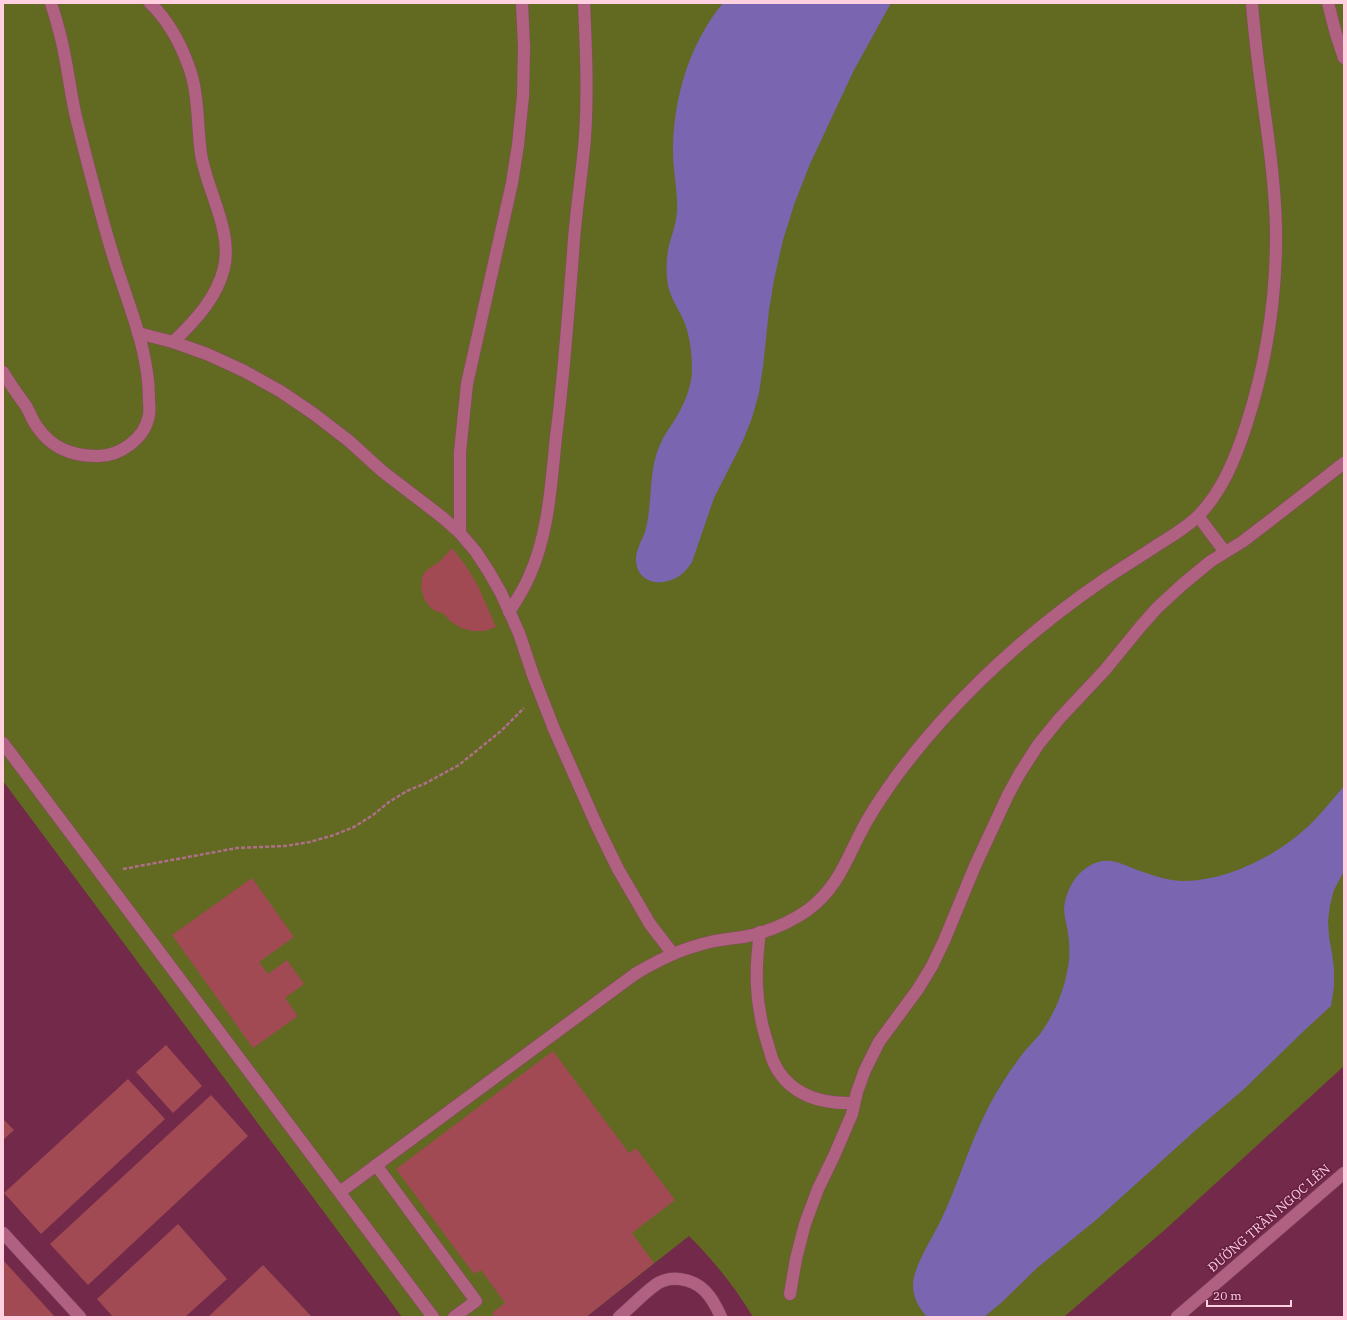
<svg xmlns="http://www.w3.org/2000/svg" width="1347" height="1320" font-family="'IBM Plex Serif',serif">
<style>
.green{fill:#626921}
.water{fill:#7965b0}
.building{fill:#a14a53}
.lines{fill:none;stroke-linecap:round;stroke-linejoin:round}
.service-casing{stroke:#8a4a68;stroke-width:13}
.minor-casing{stroke:#8a4a68;stroke-width:13}
.tertiary-casing{stroke:#8a4a68;stroke-width:13}
.path{stroke:#ad6f89;stroke-width:2.5;stroke-dasharray:4 2;stroke-linecap:butt}
.service{stroke:#b06181;stroke-width:12}
.minor{stroke:#b06181;stroke-width:12}
.tertiary{stroke:#b06181;stroke-width:12}
.labels{text-anchor:middle;dominant-baseline:central;stroke-width:3;stroke-linejoin:round;paint-order:stroke}
.street-label{font-size:13px;fill:#fed0e0;stroke:#661e40}
</style>
<rect width="100%" height="100%" fill="#72294a"/>
<path class="green" d="M3,3h1341v1063l-176,161 -104,90h-311c-18,-30 -39,-56 -64,-81l-103,81h-184l-399,-536z"/>
<g class="water">
<path d="M723,3h168l-37,67 -44,94 -15,38 -12,38 -9,40 -5,30 -6,57 -4,26 -7,25 -10,25 -28,55 -22,64c-7,11 -15,18 -29,20 -11,2 -23,-4 -26,-15 -4,-13 4,-24 8,-35 8,-29 3,-58 14,-85 4,-10 9,-17 15,-26 9,-14 17,-32 18,-49 0,-19 -2,-39 -10,-55 -5,-10 -11,-19 -14,-31 -2,-11 -2,-25 0,-36 3,-14 8,-24 9,-39 1,-20 -4,-39 -4,-59 0,-53 16,-108 50,-149z"/>
<path d="M1344,786v85l-10,19 -4,15 -2,16 1,16 3,16 2,15v19l-3,19 -23,21 -65,63 -46,39 -101,91 -59,48 -36,35 -17,14h-57c-8,-9 -14,-19 -14,-32 0,-18 20,-48 28,-65 18,-38 29,-78 48,-114 10,-19 22,-37 35,-54 5,-6 11,-12 16,-18 13,-18 23,-40 27,-62 3,-12 3,-26 1,-39 -1,-8 -4,-16 -4,-24 1,-15 9,-32 22,-41 22,-16 38,-2 60,5 11,4 23,7 35,8 42,1 92,-23 123,-51 15,-13 27,-29 40,-44z"/>
</g>
<g class="building">
<polygon points="452,548 466,566 478,586 496,627 485,631 472,631 461,628 450,621 443,613 435,611 429,606 424,599 421,587 422,577 424,573 428,569 439,562"/>
<polygon points="252,878 294,937 259,962 268,974 287,960 304,984 285,998 298,1016 253,1048 172,935"/>
<polygon points="166,1045 202,1086 173,1113 136,1072"/>
<polygon points="553,1051 629,1153 636,1148 675,1200 632,1233 654,1263 586,1317 495,1317 492,1313 505,1303 481,1270 474,1274 396,1169"/>
<polygon points="128,1079 165,1119 41,1234 4,1193"/>
<polygon points="211,1095 248,1136 88,1285 50,1244"/>
<polygon points="3,1119 14,1130 3,1140"/>
<polygon points="178,1224 227,1279 185,1317 113,1317 97,1299"/>
<polygon points="3,1260 55,1317 3,1317"/>
<polygon points="263,1265 311,1316 309,1317 208,1317"/>
</g>
<g class="lines">
<g class="service-casing">
<g id="service">
<path d="M150,3c19,18 30,39 39,64 10,27 8,58 12,87 6,37 32,77 23,114 -7,30 -30,54 -51,74"/>
<polyline points="1328,3 1336,34 1344,58"/>
<polyline points="138,333 173,342 207,354 244,371 280,391 314,414 349,441 382,471 442,517 460,533 476,552 489,572 501,593 519,633 533,675 554,729 597,826 618,869 650,924 673,954"/>
<path d="M3,372c7,12 15,23 23,34 4,7 7,16 12,22 14,20 34,28 58,28 23,1 49,-17 53,-41 1,-5 0,-11 0,-16 0,-51 -23,-99 -37,-147 -13,-43 -24,-87 -35,-131 -6,-23 -8,-46 -13,-69 -3,-17 -8,-33 -13,-49"/>
<polyline points="1198,516 1225,552"/>
<polyline points="460,533 460,452 467,384 512,183 518,145 523,96 524,47 522,3"/>
<path d="M509,612c7,-11 15,-23 20,-35 20,-44 22,-93 27,-140 8,-61 12,-122 17,-183 2,-39 9,-78 12,-117 3,-44 1,-90 -1,-134"/>
<polyline points="3,743 433,1317"/>
<path d="M760,932c-5,37 -5,68 5,103 3,9 5,18 8,26 15,34 47,43 81,42"/>
<polyline points="376,1165 476,1301 454,1317"/>
<path d="M340,1192l295,-218c20,-12 41,-23 64,-29 14,-5 29,-6 44,-8 22,-4 46,-14 65,-27 35,-26 41,-61 63,-96 30,-49 69,-94 110,-134 38,-37 80,-71 124,-101 18,-12 36,-23 54,-35 13,-8 25,-15 37,-26 26,-25 40,-61 51,-95 20,-63 30,-130 29,-196 -2,-75 -19,-149 -24,-224"/>
<polyline points="3,1233 80,1317"/>
<polyline points="790,1294 796,1259 805,1224 818,1189 834,1156 852,1114 857,1092 865,1070 879,1042 918,989 932,966 944,941 975,866 1008,795 1020,773 1038,745 1059,719 1105,670 1141,626 1157,608 1183,584 1211,561 1242,542 1267,523 1344,463"/>
</g>
</g>
<g class="minor-casing">
<path id="minor" d="M619,1317c12,-10 23,-22 35,-31 15,-12 38,-8 51,5 7,7 12,17 16,26"/>
</g>
<g class="tertiary-casing">
<polyline id="tertiary" points="1177,1317 1344,1173"/>
</g>
<polyline class="path" points="123,869 237,848 285,846 310,842 334,835 354,827 373,815 389,802 407,791 426,783 459,765 501,731 524,708"/>
<use href="#service" class="service"/>
<use href="#minor" class="minor"/>
<use href="#tertiary" class="tertiary"/>
</g>
<g class="labels">
<g class="street-label">
<text transform="translate(1269 1218) rotate(-41)">ĐƯỜNG TRẦN NGỌC LÊN</text>
</g>
</g>
<rect width="1347" height="1320" fill="none" stroke="#fed0e0" stroke-width="8"/>
<path d="M1207 1300v6h84v-6" fill="none" stroke="#fed0e0" stroke-width="2"/>
<text x="1213" y="1300" font-size="12" fill="#fed0e0" stroke="#661e40" stroke-width="3" paint-order="stroke">20 m</text>
</svg>
